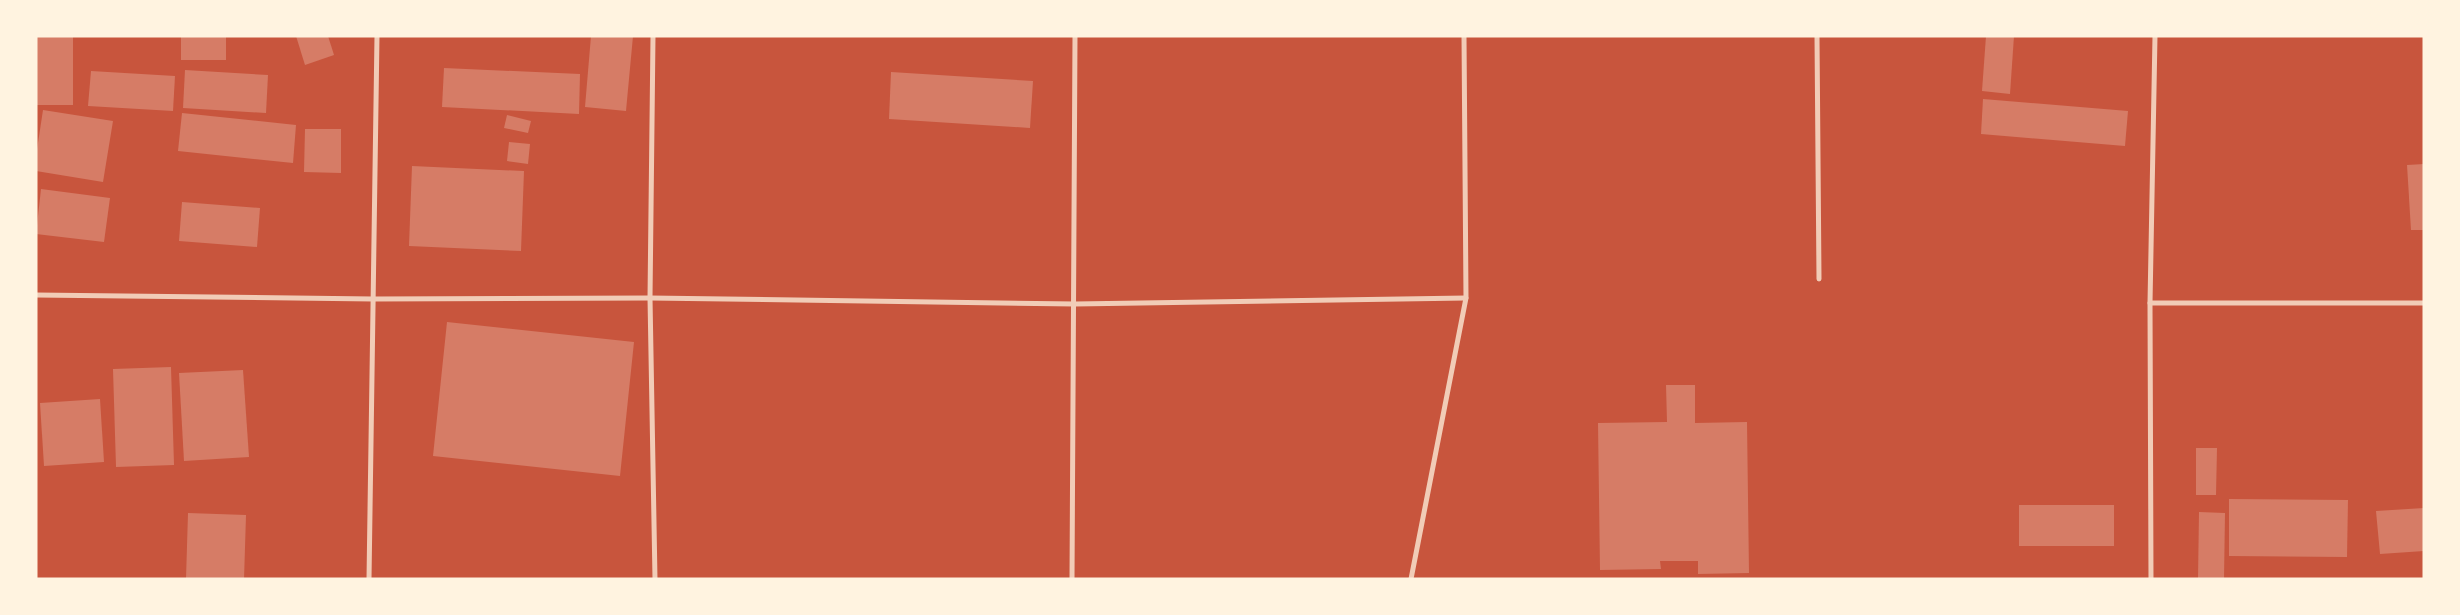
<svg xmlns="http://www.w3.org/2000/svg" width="2460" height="615" font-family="'Noto Serif',serif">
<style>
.building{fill:#d67c66}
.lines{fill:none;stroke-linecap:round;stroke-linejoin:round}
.minor{stroke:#f1ccb7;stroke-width:5}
</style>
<rect width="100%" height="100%" fill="#c8553d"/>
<g class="building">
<rect x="36" y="36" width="37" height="69"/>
<rect x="181" y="36" width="45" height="24"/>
<polygon points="296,36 328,36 334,55 305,65"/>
<polygon points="591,36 633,36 626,111 585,107"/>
<polygon points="1986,36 2014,36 2010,94 1982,91"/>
<polygon points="444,68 580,74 579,114 442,107"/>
<polygon points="185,70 268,75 266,113 183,108"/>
<polygon points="91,71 175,76 173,111 88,106"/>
<polygon points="891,72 1033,81 1030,128 889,119"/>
<polygon points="1983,99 2128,111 2125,146 1981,134"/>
<polygon points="43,110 113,121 103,182 36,171 36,156"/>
<polygon points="182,113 296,125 293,163 178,151"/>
<polygon points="507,115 531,121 528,133 504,128"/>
<polygon points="305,129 341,129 341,173 304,172"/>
<polygon points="509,142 530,144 528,164 507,161"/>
<polygon points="2424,164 2424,230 2411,230 2407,165"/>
<polygon points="412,166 524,171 521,251 409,246"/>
<polygon points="41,189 110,198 104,242 36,234"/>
<polygon points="182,202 260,208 257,247 179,241"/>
<polygon points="447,322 634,342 620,476 433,456"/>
<polygon points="171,367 174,465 116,467 113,369"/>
<polygon points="243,370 249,457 184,461 179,373"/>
<polygon points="1666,385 1695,385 1695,423 1747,422 1749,573 1698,574 1698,561 1660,561 1661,569 1600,570 1598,423 1667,422"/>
<polygon points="100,399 104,462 44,466 40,403"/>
<polygon points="2196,448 2217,448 2216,495 2196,495"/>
<polygon points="2229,499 2348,500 2347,557 2229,556"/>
<rect x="2019" y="505" width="95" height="41"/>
<polygon points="2424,508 2424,551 2380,554 2376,511"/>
<polygon points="2199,512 2225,513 2224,579 2198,579"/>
<polygon points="188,513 246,515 244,579 186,579"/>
</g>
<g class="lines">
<g class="minor">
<polyline points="653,36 650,298 655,579"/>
<polyline points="1817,36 1819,279"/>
<polyline points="36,295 373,299 650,298 1075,304 1466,298"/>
<polyline points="2150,303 2424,303"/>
<polyline points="369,579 377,36"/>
<polyline points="1072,579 1075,36"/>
<polyline points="1411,579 1466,298 1464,36"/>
<polyline points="2151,579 2150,303 2155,36"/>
</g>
</g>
<rect width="2460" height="615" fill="none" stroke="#fff3e0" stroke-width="75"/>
</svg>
